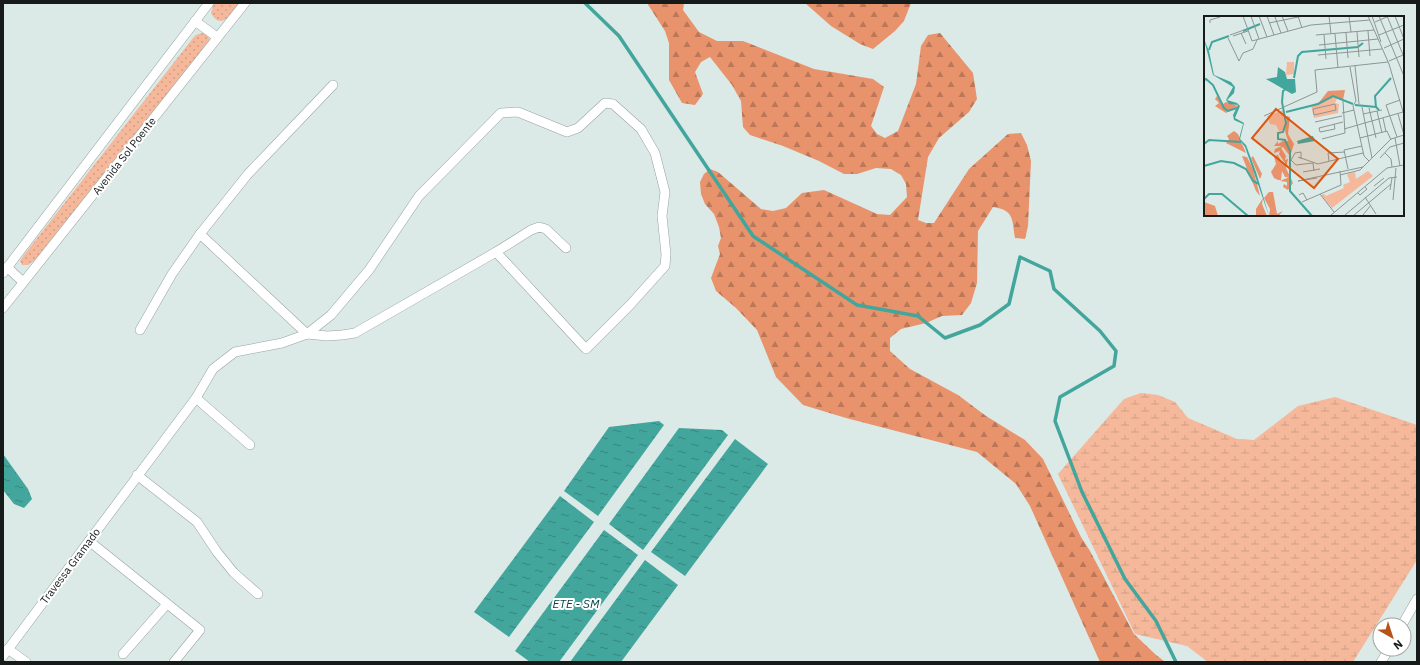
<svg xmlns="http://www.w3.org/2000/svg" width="1420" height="665" font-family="'IBM Plex Sans',sans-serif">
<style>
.grass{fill:url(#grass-dots)}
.forest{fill:url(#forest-firs)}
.wetland{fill:url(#wetland-marsh)}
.water{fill:url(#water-ripples)}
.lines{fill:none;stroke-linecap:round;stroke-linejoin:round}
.stream{stroke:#42a69d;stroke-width:3.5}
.minor-casing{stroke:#96a3a1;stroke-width:10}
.minor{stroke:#fff;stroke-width:9}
.labels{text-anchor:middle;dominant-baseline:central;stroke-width:4;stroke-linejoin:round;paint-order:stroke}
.street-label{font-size:11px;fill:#161b1a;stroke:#fff}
.water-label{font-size:12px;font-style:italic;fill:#054440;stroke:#fff}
.inset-river{fill:none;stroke:#42a69d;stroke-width:2}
.inset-road{fill:none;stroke:#8c9795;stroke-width:1}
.view{fill:#de560d;fill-opacity:0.15;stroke:#de560d;stroke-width:2}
.inset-edge{fill:none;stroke:#161b1a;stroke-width:2}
</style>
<defs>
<pattern id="grass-dots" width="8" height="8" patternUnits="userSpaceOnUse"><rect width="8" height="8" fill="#f5b89b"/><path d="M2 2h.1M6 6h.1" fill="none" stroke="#d19e85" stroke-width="1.8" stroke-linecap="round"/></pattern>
<pattern id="forest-firs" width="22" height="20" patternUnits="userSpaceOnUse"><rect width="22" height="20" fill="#e8936b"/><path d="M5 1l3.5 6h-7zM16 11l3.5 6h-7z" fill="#bb7757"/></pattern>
<pattern id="wetland-marsh" width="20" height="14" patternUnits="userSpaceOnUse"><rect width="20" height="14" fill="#f5b89b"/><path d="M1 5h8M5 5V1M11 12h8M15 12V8" fill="none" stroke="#d19e85"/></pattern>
<pattern id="water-ripples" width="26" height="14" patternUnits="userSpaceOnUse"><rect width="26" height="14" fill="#42a69d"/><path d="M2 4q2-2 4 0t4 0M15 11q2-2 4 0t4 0" fill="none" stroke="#36867f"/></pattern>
</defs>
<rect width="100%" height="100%" fill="#dbe9e7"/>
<g class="grass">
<path d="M214,3h26c-7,9 -19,29 -29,10z"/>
<polygon points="202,33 207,35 210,40 208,46 35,260 28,265 22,265 20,261 24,255 193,38 196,35"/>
</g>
<g class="forest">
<path d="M647,3h37l-1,7 16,22 18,9h26l71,28 59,10 11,8 -13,39 6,8 8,4 13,-7 18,-47 5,-38 7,-11 12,-2 33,40 4,26 -8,13 -30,26 -11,19 -10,63 8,3h8l35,-54 39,-35 13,-1 6,12 4,16 -3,65 -3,13 -10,-1c-3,-19 -1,-28 -22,-31l-15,24 -1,52 -6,20 -9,12 -20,1 -16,7 -25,6 -11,9v13l20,18 48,26 28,21 39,24 18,19 38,78 9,14 44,83 21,20 10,8h-65l-70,-156 -14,-22 -39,-32 -131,-34 -43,-13 -27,-28 -19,-47 -21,-22 -20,-17 -5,-13 9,-24 -2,-8 3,-8 -2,-11 -5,-13 -9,-10 -4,-10 -1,-12 4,-8 6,-5 8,3 43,37 12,2 13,-3 16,-15 22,-3 53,24 13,1 17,-18 -1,-13 -5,-9 -10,-6 -15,-1 -19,6h-13l-25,-13 -36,-15 -33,-11 -7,-8 -2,-26 -9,-16 -22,-28 -9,5 -6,10 8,22 -8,11 -13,-2 -13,-23v-37l-4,-12z"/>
<polygon points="805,3 911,3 904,21 895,31 873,49 860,44 831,26"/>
</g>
<polygon class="wetland" points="1141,393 1158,395 1175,402 1188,418 1237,439 1254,440 1298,406 1335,397 1417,425 1417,560 1353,662 1208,662 1187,646 1135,634 1058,474 1124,399"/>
<g class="water">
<polygon points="659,421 664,425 598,516 564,491 609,427"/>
<polygon points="679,428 722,430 728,435 643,550 609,524"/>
<polygon points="735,439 768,464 685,576 651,552"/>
<polygon points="3,454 28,489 32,499 24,508 14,504 3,490"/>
<polygon points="560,496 594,522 509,637 474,612"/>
<polygon points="604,530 638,555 559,662 530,662 515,651"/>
<polygon points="645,560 678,585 621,662 570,662"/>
</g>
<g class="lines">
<polyline class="stream" points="585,3 619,36 753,236 857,305 918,316 945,338 980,325 1009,304 1020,257 1050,271 1054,289 1100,331 1116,351 1114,366 1060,397 1055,421 1082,492 1125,579 1156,621 1176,662"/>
<g class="minor-casing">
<g id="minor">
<polyline points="195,21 217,37"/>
<polyline points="200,234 307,334 331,315 369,270 419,196 501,113 518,112 567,132 578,128 605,103 613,104 641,129 655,153 665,192 662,216 666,254 665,266 630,305 586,349 496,252"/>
<polyline points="7,267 23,282"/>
<polyline points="3,273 209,3"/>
<polyline points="3,308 245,3"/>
<polyline points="140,330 172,274 200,234 248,174 333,85"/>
<polyline points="196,398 250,445"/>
<polyline points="137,475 197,522 217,552 234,573 258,594"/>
<polyline points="89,541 200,630 174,662"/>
<polyline points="1402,625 1417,599"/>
<polyline points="8,649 26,662"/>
<polyline points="123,654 167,604"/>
<polyline points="3,656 196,398 213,369 235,352 282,343 307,334 327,336 342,335 355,333 496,252 531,230 539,227 546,229 566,248"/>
<polyline points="1381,662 1389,649"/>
</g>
</g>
<use href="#minor" class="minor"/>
</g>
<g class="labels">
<g class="street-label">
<text transform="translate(124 156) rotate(-52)">Avenida Sol Poente</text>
<text transform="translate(70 566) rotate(-53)">Travessa Gramado</text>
</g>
<g class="water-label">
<text x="576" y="603">ETE - SM</text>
</g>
</g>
<g transform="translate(1204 16)">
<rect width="200" height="200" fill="#dbe9e7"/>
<path d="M131,81l2,2 -2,4 4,1 -1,9 -24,5 -3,-13zM164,155l5,5 -41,32 -11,-13 3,-1 2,2 18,-8 -1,-3 7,-3 -3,-8 8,-2 1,7z" fill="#f5b89b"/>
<path d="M141,74l-2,10 -9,-3 -17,8 11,-14zM13,80l6,8 3,-2 12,4 -12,7 -11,-7 4,-3 -4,-4zM83,100l3,1 -2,17 6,10 -4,12 -7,-9 -2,1 5,8 -1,4 3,-1 -2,9 7,15 -5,7 -5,-3 1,-3 3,2v-4l-7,-1 9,-4h-4l-3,-6 -1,9h-3l-4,-2 -3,-6 5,-8 -2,-8 4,-1 4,8h3l-6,-9 1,-3 -6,2 1,-4 7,-3h-8l4,-5v3l5,-3h5l-3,-10zM30,115l4,3 8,19 -20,-10 3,-4 -2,-3zM38,140l5,1 6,12 7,27 -4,-5zM49,140l9,18 -2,5 -9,-21zM65,176h4l4,22 6,-3 -5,5h-9l1,-7 -6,-11zM59,182l-1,6 5,12h-11v-7zM0,186l11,4 3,10h-14z" fill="#e8936b"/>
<path d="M79,94l4,10 -2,10 -6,1 -3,-6 -6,-1 -3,-8z" fill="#f5b89b"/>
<path d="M83,46h7v12l-8,1z" fill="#f5b89b"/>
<path d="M0,23l5,12 5,24 17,7 4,5 -1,6 -7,7 10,3 3,3 -5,12 9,5 -4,16 6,6 10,27 13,44 -24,-69 -6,-8 4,-15 -9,-4 -1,-5 5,-10 -9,-1 -3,-4 7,-13 -20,-12zM74,51l7,5 2,7h8l1,13 -4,2 -26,-15 11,-2zM109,120l2,5 -17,3 -1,-3z" fill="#42a69d"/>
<path class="inset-river" d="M39,15l17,-7M5,34l3,-8 17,-6M90,62l4,-22 4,-4 56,-5 5,-4M0,64l2,-1 7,6 11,23 4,3 9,-3M82,73l-3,2 -1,11 4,21 -3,9 -5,1v6l7,1 5,11v40l22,25M151,89l21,2 3,3M172,91l-1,-11 16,-18M82,96l32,-8 15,-8 20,8M0,128l5,-4 32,2M0,150l17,-5 13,2 12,6 7,12 6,3M0,183l5,-5h13l26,22"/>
<path class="inset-road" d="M39,0l9,25 59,-16 59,-5M47,0l8,23M55,0l8,21M63,0l7,19M78,0l6,15M94,0l4,12M125,0l2,18M145,0l2,16M164,0l21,48 15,51M168,0l9,26M175,0l25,60M183,0l17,41M191,0l9,23M71,1l6,16M171,6l14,-6M6,7v-3l10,-3M65,7l34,-7M164,15l2,25M153,16l2,25M37,17l5,11M142,17l2,25M131,18l3,34M26,19l17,-6M112,19l58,-5M120,19l2,24M175,19l25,-10M29,20l15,-5M24,22l11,23M115,29l59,-6M180,32l20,-9M114,39l64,-6M35,45l4,-8 10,-4 4,-9M185,45l14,-6M151,50l4,38M146,51l6,34 -3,5 11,50 5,5M131,88l1,6 -22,5 -1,-6zM158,91l10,51M165,92l7,30M173,95l5,22M138,97l12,-3M159,98l19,-4M194,98l6,21M60,100l53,-24 -2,-22 73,-8M179,102l3,14M111,106l27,-6M130,108l1,5 -15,3 -1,-4 24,-6M140,113l59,-17M193,121l-11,-32 14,-5M156,122l27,-7 4,9M191,122l5,28M118,123l23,-6 -2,-32M181,137l6,6 1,8M94,141l20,7 45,-11M176,142l10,-11 14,-4M97,143v-7l-6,1 -4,7 5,5 17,-2 1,8M125,145l-1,-8 17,-1M144,153l-4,-19 18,-4M99,156l17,-3M136,159l20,-5 31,-31 13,-4M94,165l65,-14M94,165l19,-3M170,170l10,-8M186,174l2,-12M154,177l2,2 7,-6 -2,-2M116,178l14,18M95,179l4,-2 4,7M161,181l11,17M189,184l3,-32M98,186l39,-17 -1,-14M141,199l44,-37 8,-1M159,199l8,-10M126,200l57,-48 17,-3M149,200l38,-32"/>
<path class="view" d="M72,93l62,50 -24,29 -62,-50z"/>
<rect width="200" height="200" class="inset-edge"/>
</g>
<rect width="1420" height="665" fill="none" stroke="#161b1a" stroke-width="8"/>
<g transform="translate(1392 637) rotate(141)"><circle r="19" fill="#ffffff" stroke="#a2a4a3"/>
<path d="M0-3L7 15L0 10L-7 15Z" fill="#b6531a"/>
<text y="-6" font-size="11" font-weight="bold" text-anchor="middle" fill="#161b1a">N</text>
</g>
</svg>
